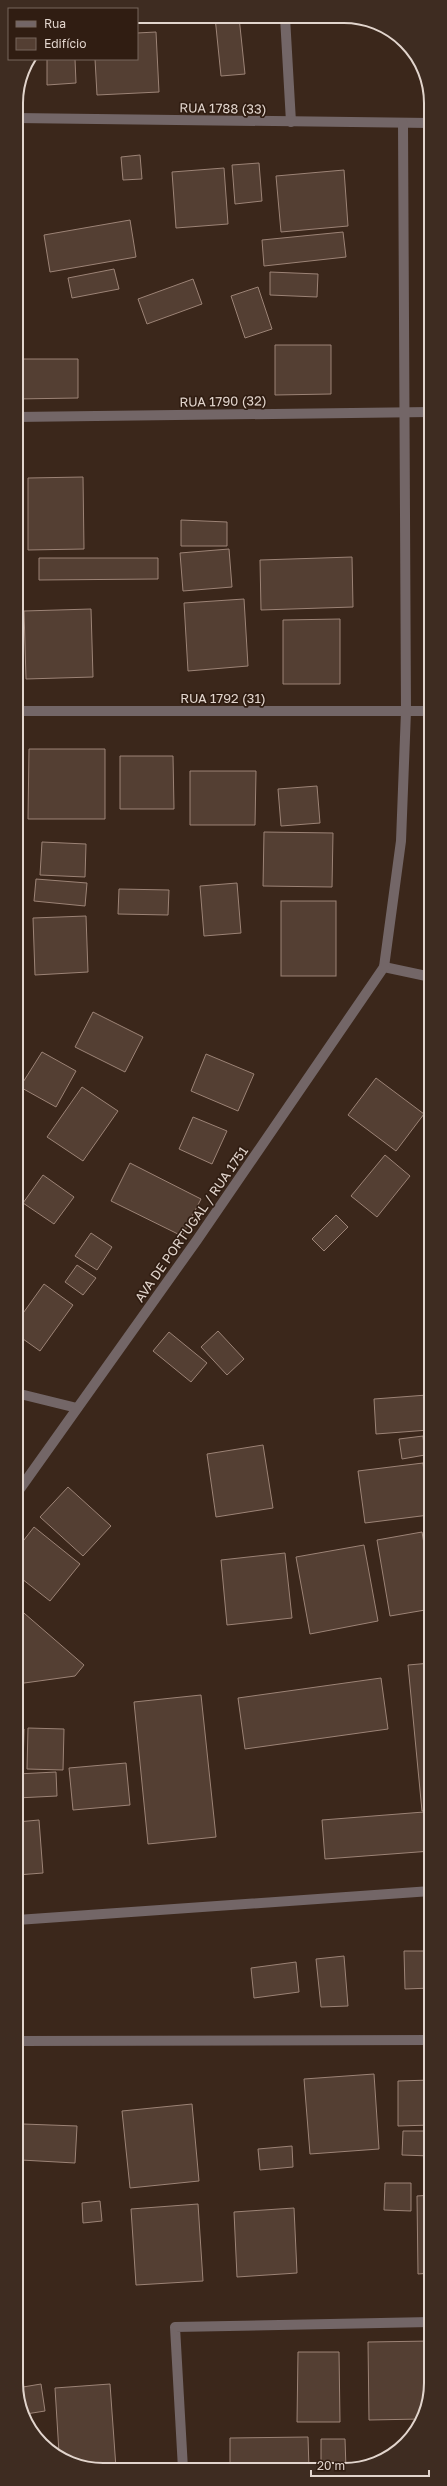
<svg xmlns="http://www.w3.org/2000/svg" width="447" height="2486" font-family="'Golos Text',sans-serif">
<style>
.building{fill:#543f33;stroke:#9c8376}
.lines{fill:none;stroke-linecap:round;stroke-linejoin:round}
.minor{stroke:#736667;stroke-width:10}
.labels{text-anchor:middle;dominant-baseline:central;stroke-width:3.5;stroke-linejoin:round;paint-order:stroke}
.street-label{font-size:13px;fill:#e2d5cd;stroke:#301d12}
.rim{fill:none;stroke:#e2d5cd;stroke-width:2}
</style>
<rect width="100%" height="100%" fill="#3b271b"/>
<g class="building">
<polygon points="215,17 239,17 245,74 221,76"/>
<polygon points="156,32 159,92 97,95 95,59 137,59 137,33"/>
<polygon points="47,59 75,59 76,83 47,85"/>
<polygon points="140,155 142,179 123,180 121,157"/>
<polygon points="259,163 262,201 235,204 232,165"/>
<polygon points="224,168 228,224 176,228 172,172"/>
<polygon points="344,170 348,226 281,232 276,176"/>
<polygon points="130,220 136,257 50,272 44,235"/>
<polygon points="343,232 346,257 264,266 262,240"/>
<polygon points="114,269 119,289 72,298 68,278"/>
<polygon points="270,272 318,274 317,297 270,295"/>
<polygon points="193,279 202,304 147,324 138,299"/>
<polygon points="258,287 272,329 245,338 231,296"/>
<polygon points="275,345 331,345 331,394 275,395"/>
<polygon points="16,359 78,359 78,398 16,399"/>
<polygon points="83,477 84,549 28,550 28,478"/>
<polygon points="181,520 227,522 227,546 181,546"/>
<polygon points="229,549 232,587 183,591 180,553"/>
<polygon points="352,557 353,607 261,610 260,560"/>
<polygon points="39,558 158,558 158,579 39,580"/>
<polygon points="244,599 248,666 188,671 184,603"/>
<polygon points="91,609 93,677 26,679 24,611"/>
<polygon points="340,619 340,684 283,684 283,620"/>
<polygon points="29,749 105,749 105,819 28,819"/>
<polygon points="120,756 173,756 174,809 120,809"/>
<polygon points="190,771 256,771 255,825 190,825"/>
<polygon points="317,786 320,823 281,826 278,789"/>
<polygon points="264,832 333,833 332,887 263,886"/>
<polygon points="42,842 86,844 85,877 40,875"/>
<polygon points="36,879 87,883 85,906 34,901"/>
<polygon points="237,883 241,933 204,936 200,886"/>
<polygon points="119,889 169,890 168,915 118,914"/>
<rect x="281" y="901" width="55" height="75"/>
<polygon points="86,916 88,972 35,975 33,918"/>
<polygon points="93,1012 143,1037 125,1072 75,1047"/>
<polygon points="42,1052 76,1071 56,1107 20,1087"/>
<polygon points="206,1054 254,1074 238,1111 191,1091"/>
<polygon points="376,1078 424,1114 396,1151 348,1115"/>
<polygon points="82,1087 118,1111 83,1161 47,1137"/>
<polygon points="193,1117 227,1131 212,1164 179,1149"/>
<polygon points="385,1155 410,1176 377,1217 351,1196"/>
<polygon points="130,1163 201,1199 182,1236 111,1201"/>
<polygon points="43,1175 74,1197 54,1224 23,1203"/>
<polygon points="336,1215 348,1227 324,1251 312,1239"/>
<polygon points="91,1233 112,1247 97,1270 75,1256"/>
<polygon points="77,1265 96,1278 83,1295 65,1282"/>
<polygon points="44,1284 73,1305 40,1351 16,1334 16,1323"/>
<polygon points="218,1331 244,1359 227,1375 201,1347"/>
<polygon points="169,1332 207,1363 191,1382 153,1351"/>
<polygon points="427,1395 429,1430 376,1434 374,1399"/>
<polygon points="423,1436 425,1455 402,1459 399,1439"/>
<polygon points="263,1445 273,1508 216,1517 207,1454"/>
<polygon points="423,1463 429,1515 365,1523 358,1471"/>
<polygon points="68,1487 111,1526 83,1556 40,1517"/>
<polygon points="34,1527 80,1564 50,1601 17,1575 17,1549"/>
<polygon points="422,1532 431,1585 431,1609 390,1616 377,1540"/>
<polygon points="364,1545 378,1621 310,1634 296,1557"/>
<polygon points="285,1553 292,1618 227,1625 221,1560"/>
<polygon points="17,1607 84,1665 75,1676 17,1684"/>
<polygon points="431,1663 431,1810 422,1811 408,1665"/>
<polygon points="381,1678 388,1729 245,1749 238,1698"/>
<polygon points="201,1695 216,1837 148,1844 134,1702"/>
<polygon points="28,1728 64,1729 63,1770 27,1769"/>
<polygon points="17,1729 24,1729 23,1769 17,1769"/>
<polygon points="126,1763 130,1805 73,1810 69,1768"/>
<polygon points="56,1772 57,1796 17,1798 17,1774"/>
<polygon points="424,1812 431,1812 431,1851 325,1859 322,1820"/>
<polygon points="39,1820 43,1873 17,1875 17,1822"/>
<polygon points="404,1951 431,1951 431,1988 405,1989"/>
<polygon points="344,1956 348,2006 321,2007 316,1959"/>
<polygon points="296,1962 299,1992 254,1998 251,1968"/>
<polygon points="374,2074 379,2149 310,2154 304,2079"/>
<polygon points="431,2080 431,2125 398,2126 398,2081"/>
<polygon points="192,2104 199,2181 130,2188 122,2111"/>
<polygon points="23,2124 77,2126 75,2163 21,2160"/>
<polygon points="403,2131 431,2131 431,2156 402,2155"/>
<polygon points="292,2146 293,2167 260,2170 258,2149"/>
<polygon points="385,2183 411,2183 411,2211 384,2210"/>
<polygon points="431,2195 431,2273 418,2274 417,2196"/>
<polygon points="100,2201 102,2221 83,2223 82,2203"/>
<polygon points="198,2204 203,2281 136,2285 131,2209"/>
<polygon points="294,2208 297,2273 237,2277 234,2212"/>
<polygon points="431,2341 431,2383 422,2419 369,2420 368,2342"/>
<polygon points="298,2352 339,2352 340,2422 297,2422"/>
<polygon points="41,2384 45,2411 26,2414 17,2394 17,2388"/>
<polygon points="110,2384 116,2468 86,2468 59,2453 55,2388"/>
<polygon points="308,2437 309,2469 230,2469 230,2438"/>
<polygon points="321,2439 345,2439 346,2469 321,2469"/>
<polygon points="384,2453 393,2453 384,2460"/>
</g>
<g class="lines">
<g class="minor">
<polyline points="285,17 291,122"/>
<polyline points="16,118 430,123"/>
<polyline points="16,417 430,412"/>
<polyline points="16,711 430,711"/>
<polyline points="384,967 431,977"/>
<polyline points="16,1393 77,1408"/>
<polyline points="17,1493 197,1240 384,967 401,841 406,711 403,123"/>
<polyline points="17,1920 431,1891"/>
<polyline points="17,2041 431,2040"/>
<polyline points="183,2469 175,2327 431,2322"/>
</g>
</g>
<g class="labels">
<g class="street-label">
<text transform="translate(223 108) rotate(1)">RUA 1788 (33)</text>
<text transform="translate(223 401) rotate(-1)">RUA 1790 (32)</text>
<text x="223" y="698">RUA 1792 (31)</text>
<text transform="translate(191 1224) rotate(-55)">AVA DE PORTUGAL / RUA 1751</text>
</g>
</g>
<path d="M0 0H447V2486H0ZM103 23H344A80 80 0 0 1 424 103V2383A80 80 0 0 1 344 2463H103A80 80 0 0 1 23 2383V103A80 80 0 0 1 103 23Z" fill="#3e2c21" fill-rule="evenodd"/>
<path class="rim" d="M103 23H344A80 80 0 0 1 424 103V2383A80 80 0 0 1 344 2463H103A80 80 0 0 1 23 2383V103A80 80 0 0 1 103 23Z"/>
<rect x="8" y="8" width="130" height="52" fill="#301d12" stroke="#77675d"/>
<rect x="16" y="21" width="20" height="6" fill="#736667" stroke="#77675d"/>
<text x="44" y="28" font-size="12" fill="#e2d5cd">Rua</text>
<rect x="16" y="38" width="20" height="12" fill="#543f33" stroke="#77675d"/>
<text x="44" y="48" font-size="12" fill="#e2d5cd">Edifício</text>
<path d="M311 2470v6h118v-6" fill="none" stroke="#e2d5cd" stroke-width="2"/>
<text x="317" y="2470" font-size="12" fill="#e2d5cd" stroke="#301d12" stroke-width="3" paint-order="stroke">20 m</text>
</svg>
